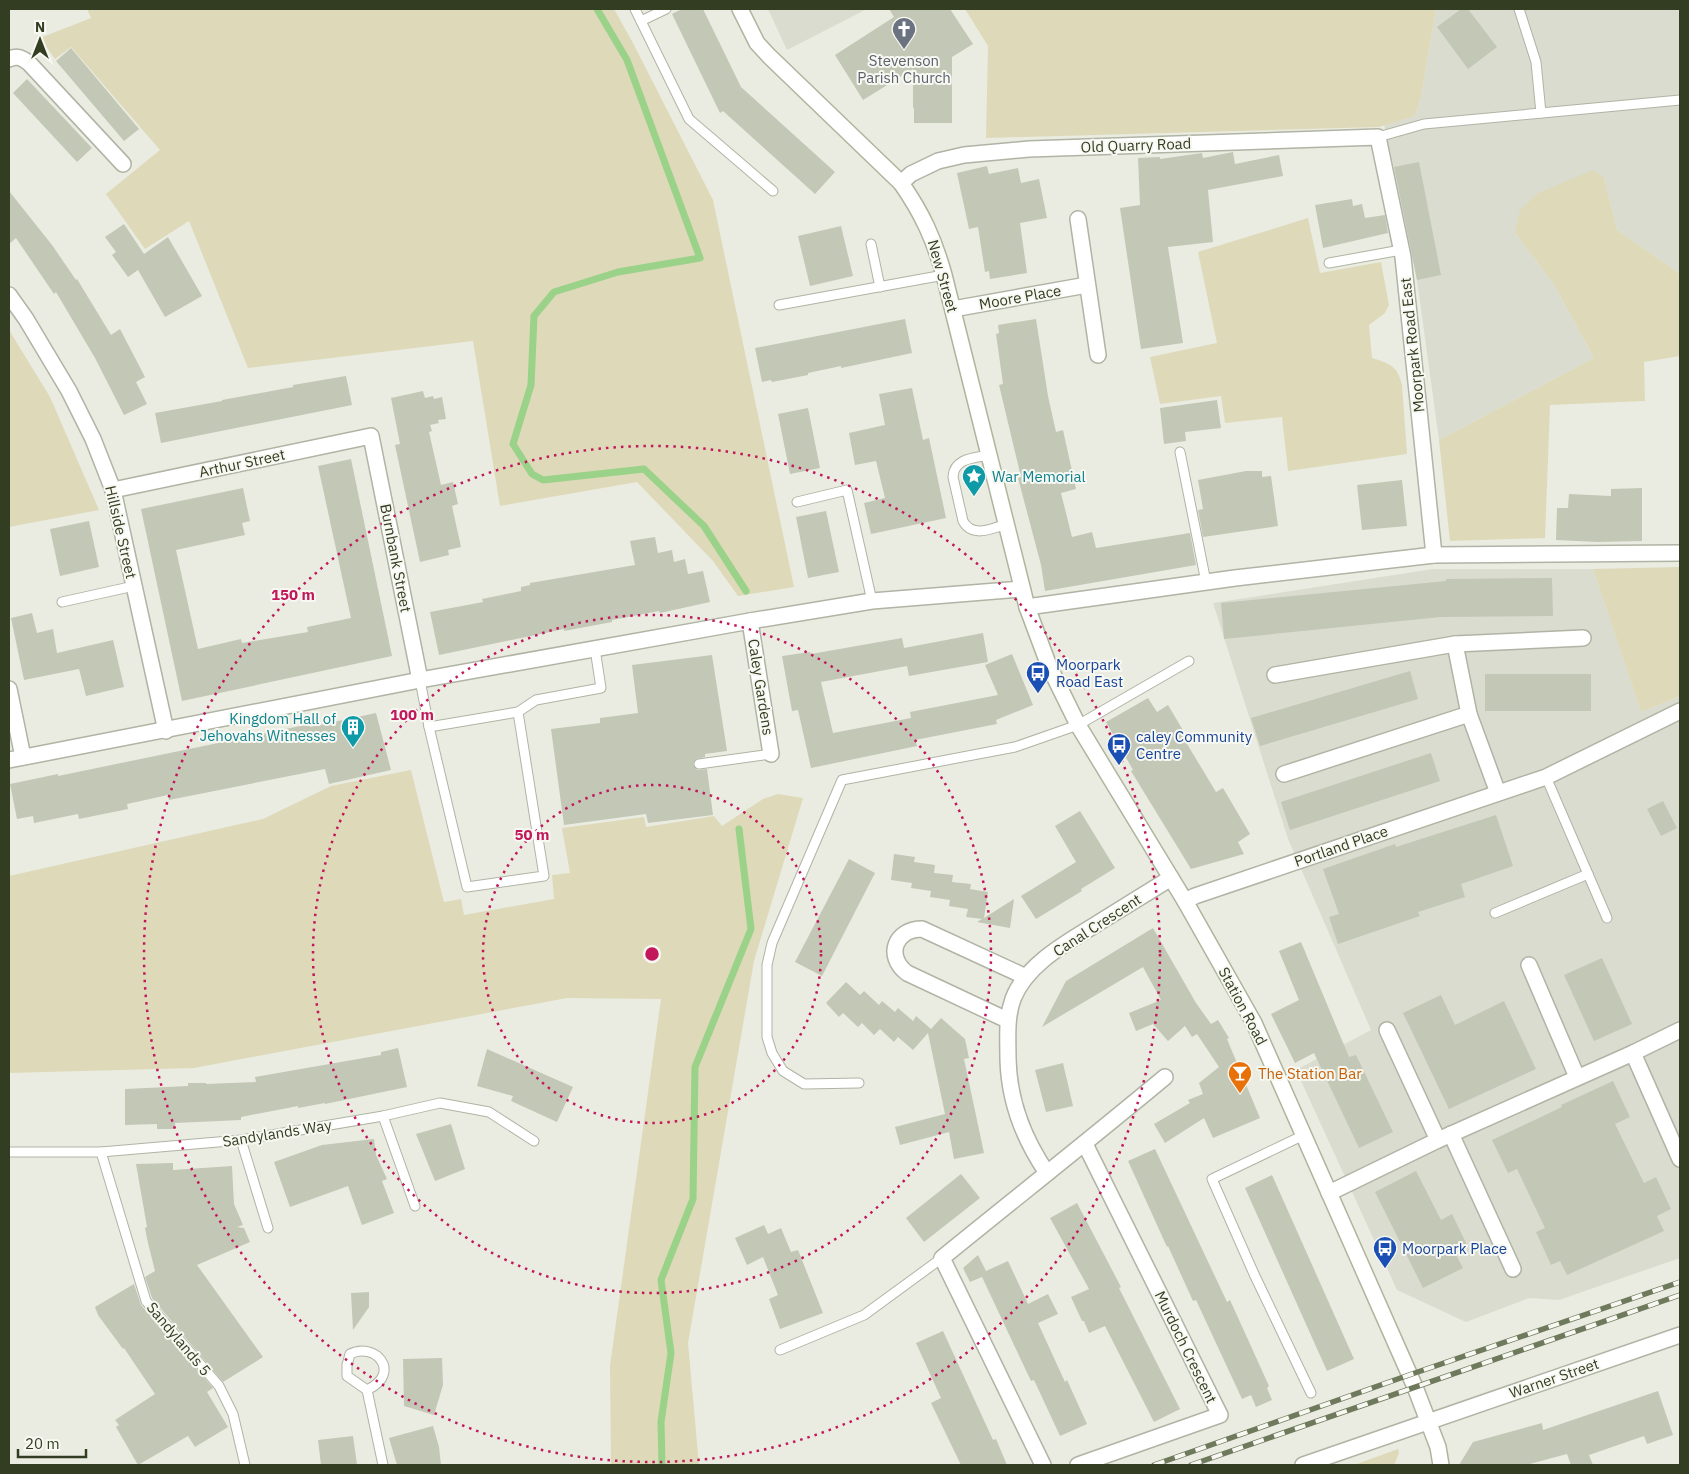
<svg xmlns="http://www.w3.org/2000/svg" width="1689" height="1474" font-family="'IBM Plex Sans',sans-serif">
<style>
.built{fill:#dadccf}
.green{fill:#ded9b9}
.lines{fill:none;stroke-linecap:round;stroke-linejoin:round}
.stream{stroke:#99d288;stroke-width:7}
.building{fill:#c3c7b6}
.lane-casing{stroke:#afb4a4;stroke-width:11}
.street-casing{stroke:#afb4a4;stroke-width:18}
.secondary-casing{stroke:#aeb59c;stroke-width:18}
.lane{stroke:#fff;stroke-width:9}
.street{stroke:#fff;stroke-width:15}
.secondary{stroke:#fff;stroke-width:15}
.rail-casing{stroke:#6f795b;stroke-width:5.5}
.rail{stroke:#f8f8f2;stroke-width:4;stroke-dasharray:11;stroke-linecap:butt}
.ring{fill:none;stroke:#c2185b;stroke-width:2.5;stroke-dasharray:2.5 5}
.labels{text-anchor:middle;dominant-baseline:central;stroke-width:4;stroke-linejoin:round;paint-order:stroke}
.worship-label{font-size:15px;fill:#5b616d;stroke:#f8f8f2}
.street-label{font-size:15px;fill:#333d21;stroke:#f8f8f2}
.culture-label{font-size:15px;fill:#0d838f;stroke:#f8f8f2;text-anchor:start}
.transit-label{font-size:15px;fill:#164399;stroke:#f8f8f2;text-anchor:start}
.food-label{font-size:15px;fill:#c56008;stroke:#f8f8f2;text-anchor:start}
.centre{fill:#c2185b;stroke:#f8f8f2;stroke-width:2.5}
.ring-label{font-size:15px;text-anchor:middle;font-weight:bold;fill:#c2185b;stroke:#f8f8f2;stroke-width:4;stroke-linejoin:round;paint-order:stroke}
</style>
<rect width="100%" height="100%" fill="#eaece1"/>
<g class="built">
<polygon points="768,9 867,9 787,50"/>
<polygon points="1436,9 1680,9 1680,274 1617,230 1604,178 1515,233 1553,283 1594,358 1439,440 1417,280 1394,167 1384,125 1415,116 1421,97"/>
<polygon points="1433,569 1593,569 1641,712 1680,696 1680,1258 1559,1300 1529,1298 1466,1322 1397,1290 1296,1070 1371,1030 1288,839 1213,603"/>
</g>
<g class="green">
<polygon points="87,9 614,9 633,43 713,200 794,587 738,596 713,561 637,482 500,506 473,341 248,368 189,221 145,249 106,194 160,150 71,47 55,59 40,38 91,18"/>
<polygon points="965,9 1436,9 1421,97 1415,116 1379,127 986,138 988,46"/>
<polygon points="1593,170 1604,178 1617,230 1680,274 1680,356 1644,362 1645,401 1550,405 1545,538 1450,541 1439,440 1594,358 1553,283 1515,233 1520,210 1538,193"/>
<path d="M1308,218l12,55 61,-11 8,43 -4,8 -16,12 3,33c18,6 25,7 30,27l5,69 -119,17 -6,-54 -57,6 -4,-27 -61,8 -10,-47 67,-14 -19,-91z"/>
<polygon points="9,330 50,397 99,510 9,527"/>
<polygon points="1680,567 1680,696 1641,712 1593,569"/>
<polygon points="411,770 444,902 461,899 464,915 554,899 552,875 570,873 562,828 644,817 646,827 714,816 722,826 763,799 778,794 803,798 754,961 688,1343 699,1465 611,1465 610,1366 661,999 567,998 194,1068 9,1073 9,876 263,819 331,786"/>
<polygon points="1398,1449 1399,1453 1394,1465 1354,1465"/>
</g>
<g class="lines">
<g class="stream">
<polyline points="597,9 627,60 700,258 618,272 554,292 534,316 531,385 513,444 532,474 543,480 644,469 704,526 746,591"/>
<polyline points="662,1465 661,1422 671,1353 661,1280 693,1199 695,1067 751,929 739,829"/>
</g>
</g>
<g class="building">
<polygon points="682,9 703,9 741,87 835,172 815,194 723,111 720,113 672,14"/>
<polygon points="889,9 950,9 973,44 952,57 952,123 914,123 914,108 913,108 913,69 863,100 835,55 894,17"/>
<polygon points="1461,9 1468,9 1497,47 1468,69 1437,27"/>
<polygon points="71,48 139,129 124,141 56,61"/>
<polygon points="27,79 92,148 77,162 13,93"/>
<polygon points="1233,152 1235,164 1279,155 1283,176 1208,190 1213,242 1168,247 1183,343 1141,349 1120,208 1140,205 1138,158 1160,157 1160,159 1202,153 1203,158"/>
<polygon points="1419,162 1441,275 1417,280 1394,167"/>
<polygon points="987,166 989,174 1018,168 1021,183 1039,179 1047,218 1020,223 1027,273 990,279 989,271 985,272 978,227 969,229 957,173"/>
<polygon points="9,191 52,245 76,280 77,279 111,335 120,329 145,377 136,382 147,404 124,415 95,358 56,292 54,294 16,238 9,244"/>
<polygon points="1352,199 1353,206 1362,204 1365,218 1385,215 1388,233 1323,248 1315,205"/>
<polygon points="124,224 144,254 168,237 202,296 165,317 138,270 128,277 112,255 116,252 105,237"/>
<polygon points="841,226 853,276 810,286 798,236"/>
<polygon points="905,319 912,353 841,368 841,366 808,373 808,375 772,382 771,380 762,382 755,348"/>
<polygon points="1036,319 1048,396 1056,432 1063,430 1076,489 1061,493 1072,537 1092,532 1096,548 1190,533 1196,565 1045,591 1041,565 1018,478 1021,477 999,385 1003,384 996,334 999,333 998,325"/>
<polygon points="346,376 352,405 161,443 155,413 222,401 222,400 293,387 293,385"/>
<polygon points="912,388 923,440 929,438 946,518 871,534 864,503 885,498 876,461 855,465 849,433 885,425 879,394"/>
<polygon points="423,391 425,398 433,396 434,399 442,397 446,419 438,420 439,423 430,425 432,431 429,432 441,485 453,482 458,504 452,506 461,547 448,550 449,555 420,562 395,445 400,444 391,398"/>
<polygon points="1217,400 1221,428 1185,432 1186,441 1164,444 1160,408"/>
<polygon points="808,408 820,468 790,474 778,414"/>
<polygon points="351,459 392,656 182,701 141,509 243,488 250,521 242,523 245,535 176,550 198,649 241,639 242,643 308,632 307,627 351,618 318,466"/>
<polygon points="1246,471 1262,471 1262,477 1271,476 1278,526 1203,537 1198,510 1203,509 1198,480"/>
<polygon points="1402,480 1407,526 1362,530 1357,485"/>
<polygon points="1642,488 1642,541 1597,542 1556,540 1557,508 1568,508 1569,494 1611,496 1611,489"/>
<polygon points="826,511 839,572 808,578 796,517"/>
<polygon points="89,521 99,567 60,576 50,529"/>
<polygon points="655,537 658,553 672,550 674,562 685,559 688,574 703,571 710,602 660,613 659,611 612,620 612,622 564,631 564,629 439,655 430,612 483,602 482,599 521,591 521,587 530,585 530,583 635,565 630,541"/>
<polygon points="1552,578 1553,616 1441,617 1224,639 1221,603 1446,581 1446,579"/>
<polygon points="32,613 37,633 53,629 57,653 113,640 124,687 86,696 79,669 24,680 11,618"/>
<polygon points="983,633 988,662 909,676 907,666 821,682 833,733 911,718 910,712 998,695 985,665 1012,654 1033,705 996,720 997,724 915,740 917,746 811,768 798,710 792,711 782,656 810,652 811,654 902,638 904,648"/>
<polygon points="712,655 727,751 705,754 705,757 696,759 693,764 697,770 707,769 713,815 648,823 646,814 564,825 551,729 600,723 600,718 638,713 632,665"/>
<polygon points="1410,671 1418,699 1260,746 1251,718"/>
<rect x="1485" y="674" width="106" height="37"/>
<polygon points="1148,698 1157,712 1168,705 1184,732 1181,734 1216,792 1223,788 1250,834 1238,842 1244,854 1191,869 1131,771 1133,770 1106,722"/>
<polygon points="376,713 391,770 329,784 325,769 169,800 168,795 127,804 128,809 79,819 78,814 34,823 33,816 17,819 10,784 58,774 58,776 310,724 310,727"/>
<polygon points="1431,753 1440,781 1290,830 1281,802"/>
<polygon points="1663,801 1677,828 1661,836 1647,809"/>
<polygon points="1080,811 1115,868 1081,889 1082,891 1036,919 1021,896 1076,862 1055,826"/>
<polygon points="1496,815 1513,866 1461,884 1465,897 1418,912 1420,916 1338,944 1329,917 1339,914 1323,869 1395,844 1396,847"/>
<polygon points="894,854 915,857 914,862 935,865 934,873 953,875 952,882 971,884 970,889 988,892 984,918 1014,899 1010,928 977,922 982,919 966,917 968,909 949,906 950,900 930,897 931,891 911,888 912,883 891,880"/>
<polygon points="849,859 875,873 822,976 795,962"/>
<polygon points="1153,928 1196,1003 1211,1024 1218,1020 1229,1038 1227,1039 1260,1118 1213,1138 1204,1118 1165,1143 1154,1124 1190,1103 1188,1100 1203,1094 1199,1083 1219,1067 1197,1034 1192,1037 1185,1026 1168,1041 1153,1024 1136,1031 1129,1013 1161,1000 1143,967 1042,1027 1066,981"/>
<polygon points="1301,942 1349,1057 1356,1055 1393,1132 1359,1148 1314,1053 1295,1063 1271,1014 1299,1000 1279,951"/>
<polygon points="1602,958 1632,1024 1594,1041 1564,975"/>
<polygon points="846,982 860,995 864,991 879,1005 882,1001 895,1012 898,1008 913,1021 916,1016 931,1029 941,1018 965,1039 969,1058 964,1059 984,1153 954,1159 949,1132 900,1145 895,1127 945,1114 928,1033 913,1050 898,1037 894,1042 880,1029 874,1035 862,1023 858,1027 843,1013 839,1017 826,1003"/>
<polygon points="1441,995 1455,1025 1504,1001 1536,1069 1449,1109 1403,1013"/>
<polygon points="398,1048 407,1087 325,1104 325,1103 298,1108 298,1106 241,1117 241,1120 175,1123 175,1129 157,1129 157,1124 125,1125 125,1089 188,1086 188,1083 206,1083 206,1084 256,1082 255,1077 381,1055 381,1052"/>
<polygon points="487,1049 573,1087 557,1122 511,1101 513,1096 477,1086"/>
<polygon points="1063,1063 1073,1106 1046,1112 1035,1070"/>
<polygon points="1613,1081 1630,1117 1615,1124 1644,1183 1656,1177 1671,1209 1657,1216 1664,1231 1567,1275 1560,1261 1551,1265 1536,1232 1545,1228 1517,1169 1508,1173 1492,1140 1562,1107 1561,1105"/>
<polygon points="451,1124 465,1169 435,1181 416,1134"/>
<polygon points="374,1139 376,1155 387,1179 382,1181 394,1213 362,1225 348,1186 290,1207 274,1162 322,1145"/>
<polygon points="1155,1149 1227,1302 1230,1300 1269,1386 1267,1388 1272,1400 1256,1407 1251,1395 1242,1399 1196,1300 1193,1301 1168,1246 1167,1247 1128,1161"/>
<polygon points="173,1163 173,1170 232,1166 234,1204 243,1225 237,1227 244,1228 250,1242 197,1265 263,1357 223,1382 152,1298 145,1277 155,1271 148,1243 145,1228 147,1227 136,1164"/>
<polygon points="1416,1171 1441,1220 1452,1214 1468,1247 1455,1253 1463,1268 1423,1288 1375,1192"/>
<polygon points="961,1174 980,1198 924,1242 906,1218"/>
<polygon points="1272,1175 1354,1359 1327,1371 1245,1188"/>
<polygon points="1077,1203 1121,1287 1119,1288 1180,1409 1154,1422 1105,1326 1089,1333 1084,1321 1082,1321 1071,1297 1089,1289 1050,1218"/>
<polygon points="764,1225 768,1234 781,1228 791,1252 798,1250 823,1313 780,1329 769,1299 778,1295 763,1257 747,1265 735,1238"/>
<polygon points="978,1255 986,1271 1008,1261 1028,1304 1048,1294 1058,1314 1038,1323 1065,1382 1067,1380 1087,1424 1060,1436 1034,1380 1031,1381 982,1277 970,1282 963,1268"/>
<polygon points="134,1284 141,1305 213,1388 207,1392 228,1427 195,1447 188,1436 138,1465 116,1427 119,1425 115,1420 155,1394 124,1348 123,1349 98,1315 95,1307"/>
<polygon points="369,1292 369,1307 353,1330 351,1293"/>
<polygon points="943,1331 993,1440 996,1439 1007,1465 961,1465 931,1403 941,1398 916,1343"/>
<polygon points="442,1358 443,1385 434,1415 404,1406 403,1359"/>
<polygon points="1658,1391 1673,1435 1647,1444 1644,1436 1589,1455 1593,1465 1571,1465 1567,1454 1526,1465 1459,1465 1473,1442 1542,1423 1543,1430"/>
<polygon points="433,1426 439,1447 441,1465 397,1465 389,1438"/>
<polygon points="353,1436 357,1465 321,1465 318,1440"/>
</g>
<g class="lines">
<g class="lane-casing">
<g id="lane">
<polyline points="635,9 689,119 773,191"/>
<polyline points="1519,9 1536,62 1541,113"/>
<polyline points="641,21 666,9"/>
<polyline points="1378,137 1424,124 1680,100"/>
<polyline points="871,244 880,287"/>
<polyline points="1329,263 1401,250"/>
<polyline points="779,305 944,275"/>
<polyline points="1180,452 1206,582"/>
<path d="M989,455c-15,3 -35,3 -36,22l10,44c9,17 29,8 43,3"/>
<polyline points="797,502 847,490 872,601"/>
<polyline points="62,602 134,586"/>
<polyline points="420,680 429,727 467,887 544,876 518,712"/>
<polyline points="429,727 518,712 536,700 601,688 595,649"/>
<polyline points="699,764 771,754"/>
<polyline points="1546,777 1607,918"/>
<polyline points="1495,913 1588,874"/>
<polyline points="859,1083 804,1084 783,1071 772,1053 767,1037 767,965 772,943 842,780 1015,747 1078,725 1189,661"/>
<polyline points="383,1116 415,1206"/>
<polyline points="1304,1135 1212,1179 1254,1274 1311,1393"/>
<polyline points="241,1140 268,1228"/>
<polyline points="9,1152 101,1152 241,1140 383,1116 440,1103 489,1112 534,1141"/>
<polyline points="101,1152 146,1301 219,1386 233,1414 245,1465"/>
<polyline points="780,1350 864,1315 942,1258"/>
<path d="M367,1390c36,-17 8,-49 -17,-36l-3,11v11l20,14 16,75"/>
</g>
</g>
<g class="street-casing">
<g id="street">
<path d="M9,59c8,-4 13,-1 20,4l94,101"/>
<polyline points="901,183 911,174 938,161 964,155 1029,149 1378,137 1403,257 1434,555"/>
<polyline points="1078,219 1098,355"/>
<polyline points="9,295 26,319 69,391 93,439 113,490 166,731"/>
<polyline points="953,309 1087,285"/>
<polyline points="113,490 371,436 420,680"/>
<polyline points="1027,607 1235,578 1434,555 1680,553"/>
<polyline points="750,621 771,754"/>
<polyline points="1455,644 1469,714 1498,793"/>
<polyline points="1275,675 1455,644 1583,638"/>
<polyline points="9,689 23,757"/>
<polyline points="9,760 420,680 750,621 872,601 1022,589"/>
<polyline points="1284,774 1469,714"/>
<polyline points="1185,901 1195,896 1546,777 1680,711"/>
<polyline points="1529,965 1577,1077"/>
<path d="M1007,1020l-100,-47c-22,-17 -12,-44 15,-44l104,48"/>
<polyline points="1387,1030 1438,1140"/>
<polyline points="1633,1053 1680,1159"/>
<polyline points="1451,1134 1513,1269"/>
<path d="M1047,1173c-24,-35 -38,-71 -39,-114 0,-20 -2,-41 5,-60 14,-37 59,-59 90,-79 23,-14 45,-28 68,-42"/>
<polyline points="1329,1193 1438,1140 1633,1053 1680,1030"/>
<path d="M1043,1465l-101,-207c75,-61 150,-120 223,-181"/>
<polyline points="1078,1465 1220,1415 1085,1144"/>
<polyline points="1303,1465 1680,1335"/>
</g>
</g>
<g class="secondary-casing">
<path id="secondary" d="M740,9l17,34 12,13 132,127c21,30 33,56 43,92l83,332 22,59 29,59 107,176 69,122 161,364 23,60 3,18"/>
</g>
<use href="#lane" class="lane"/>
<use href="#street" class="street"/>
<use href="#secondary" class="secondary"/>
<g class="rail-casing">
<g id="rail">
<polyline points="1154,1465 1409,1375 1680,1282"/>
<polyline points="1191,1465 1680,1295"/>
</g>
</g>
<use href="#rail" class="rail"/>
</g>
<g class="ring">
<circle cx="652" cy="954" r="169"/>
<circle cx="652" cy="954" r="339"/>
<circle cx="652" cy="954" r="508"/>
</g>
<defs>
<g id="church-pin" transform="scale(1.25)"><path d="M0 17L-7.5 6A9.5 9.5 0 1 1 7.5 6Z" fill="#6b7280" stroke="#f8f8f2"/><path d="M-1.2-6h2.4v3.5h3.3v2.4h-3.3V6h-2.4V-.1h-3.3v-2.4h3.3Z" fill="#fff"/></g>
<g id="sight-pin" transform="scale(1.25)"><path d="M0 17L-7.5 6A9.5 9.5 0 1 1 7.5 6Z" fill="#0f9aa8" stroke="#f8f8f2"/><path d="M0-6L1.8-2.2L6-1.7L2.9 1.2L3.7 5.4L0 3.3L-3.7 5.4L-2.9 1.2L-6-1.7L-1.8-2.2Z" fill="#fff"/></g>
<g id="bus-pin" transform="scale(1.25)"><path d="M0 17L-7.5 6A9.5 9.5 0 1 1 7.5 6Z" fill="#1a4fb4" stroke="#f8f8f2"/><path d="M-5-6H5V4H4V6H2V4H-2V6H-4V4H-5ZM-3.5-4V0h7V-4ZM-3.5 1.2v1.5H-2V1.2ZM2 1.2v1.5H3.5V1.2Z" fill="#fff"/></g>
<g id="building-pin" transform="scale(1.25)"><path d="M0 17L-7.5 6A9.5 9.5 0 1 1 7.5 6Z" fill="#0f9aa8" stroke="#f8f8f2"/><path d="M-4-6H4V6H1V3H-1V6H-4ZM-2.5-4.3h1.7v1.8h-1.7ZM.8-4.3h1.7v1.8H.8ZM-2.5-1h1.7V.8h-1.7ZM.8-1h1.7V.8H.8Z" fill="#fff"/></g>
<g id="bar-pin" transform="scale(1.25)"><path d="M0 17L-7.5 6A9.5 9.5 0 1 1 7.5 6Z" fill="#e8710a" stroke="#f8f8f2"/><path d="M-6-5H6L.8 .8V4.5H3.5V6h-7V4.5H-.8V.8Z" fill="#fff"/></g>
</defs>
<g fill-rule="evenodd">
<use href="#church-pin" x="904" y="29"/>
<use href="#sight-pin" x="974" y="476"/>
<use href="#bus-pin" x="1038" y="673"/>
<use href="#building-pin" x="353" y="727"/>
<use href="#bus-pin" x="1119" y="745"/>
<use href="#bar-pin" x="1240" y="1073"/>
<use href="#bus-pin" x="1385" y="1248"/>
</g>
<g class="labels">
<g class="worship-label">
<text x="904" y="60">Stevenson<tspan x="904" dy="17">Parish Church</tspan></text>
</g>
<g class="street-label">
<text transform="translate(1136 145) rotate(-2)">Old Quarry Road</text>
<text transform="translate(943 276) rotate(74)">New Street</text>
<text transform="translate(1020 297) rotate(-10)">Moore Place</text>
<text transform="translate(1412 345) rotate(-96)">Moorpark Road East</text>
<text transform="translate(242 463) rotate(-12)">Arthur Street</text>
<text transform="translate(121 532) rotate(77)">Hillside Street</text>
<text transform="translate(396 558) rotate(79)">Burnbank Street</text>
<text transform="translate(761 687) rotate(81)">Caley Gardens</text>
<text transform="translate(1341 846) rotate(-19)">Portland Place</text>
<text transform="translate(1097 925) rotate(-33)">Canal Crescent</text>
<text transform="translate(1243 1006) rotate(62)">Station Road</text>
<text transform="translate(277 1133) rotate(-9)">Sandylands Way</text>
<text transform="translate(179 1339) rotate(50)">Sandylands 5</text>
<text transform="translate(1186 1347) rotate(64)">Murdoch Crescent</text>
<text transform="translate(1554 1378) rotate(-19)">Warner Street</text>
</g>
<g class="culture-label">
<text x="992" y="476">War Memorial</text>
<text x="336" y="718" text-anchor="end">Kingdom Hall of<tspan x="336" dy="17">Jehovahs Witnesses</tspan></text>
</g>
<g class="transit-label">
<text x="1056" y="664">Moorpark<tspan x="1056" dy="17">Road East</tspan></text>
<text x="1136" y="736">caley Community<tspan x="1136" dy="17">Centre</tspan></text>
<text x="1402" y="1248">Moorpark Place</text>
</g>
<g class="food-label">
<text x="1258" y="1073">The Station Bar</text>
</g>
</g>
<circle cx="652" cy="954" r="8" class="centre"/>
<g class="ring-label">
<text x="293" y="600">150 m</text>
<text x="412" y="720">100 m</text>
<text x="532" y="840">50 m</text>
</g>
<rect width="1689" height="1474" fill="none" stroke="#333d21" stroke-width="20"/>
<g transform="translate(40 40)" stroke="#f8f8f2" stroke-width="4" paint-order="stroke">
<path d="M0-4L9 19L0 12L-9 19Z" fill="#333d21"/>
<text y="-8" font-size="14" font-weight="bold" text-anchor="middle" fill="#333d21">N</text>
</g>
<path d="M18 1449v8h68v-8" fill="none" stroke="#333d21" stroke-width="2.5"/>
<text x="25" y="1449" font-size="15" fill="#333d21" stroke="#f8f8f2" stroke-width="4" paint-order="stroke">20 m</text>
</svg>
